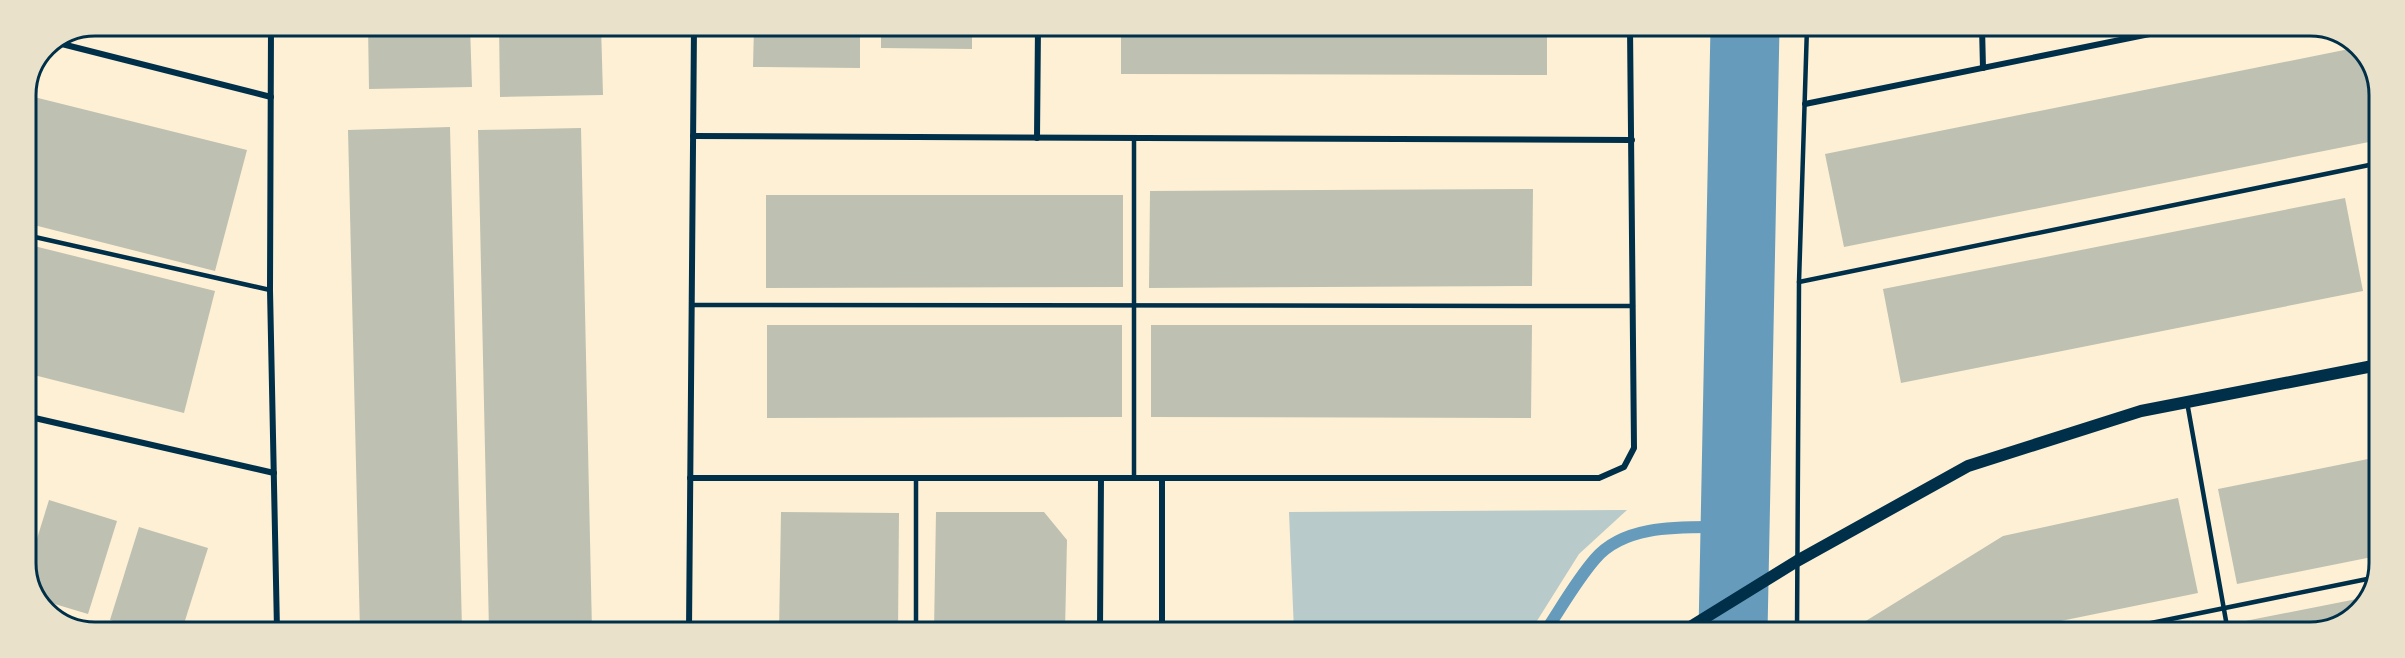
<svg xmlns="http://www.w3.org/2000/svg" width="2405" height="658" font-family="'Playfair Display',serif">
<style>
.green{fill:#b9caca}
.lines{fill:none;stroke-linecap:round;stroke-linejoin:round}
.stream{stroke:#669bbc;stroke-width:12}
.river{stroke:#669bbc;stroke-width:69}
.building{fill:#bec0b2}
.service{stroke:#003049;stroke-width:4.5}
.minor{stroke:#003049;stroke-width:6}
.secondary{stroke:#003049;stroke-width:12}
.rim{fill:none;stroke:#003049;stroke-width:3}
</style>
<rect width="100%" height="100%" fill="#fdf0d5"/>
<polygon class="green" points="1627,510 1579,554 1530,632 1294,631 1289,512"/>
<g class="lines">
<path class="stream" d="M1545,632c16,-24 31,-51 50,-73 32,-38 96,-31 140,-32"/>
<polyline class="river" points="1733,632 1745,27"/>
</g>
<g class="building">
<polygon points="368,26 470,26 472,87 369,89"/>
<polygon points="499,26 601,26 603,95 500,97"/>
<polygon points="754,26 860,26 860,68 753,67"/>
<polygon points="881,26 972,26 972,49 881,48"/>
<polygon points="1121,27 1547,27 1547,75 1121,74"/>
<polygon points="2359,47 2363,49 2379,90 2379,140 1844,247 1825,154"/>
<polygon points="26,95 247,150 215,271 26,223"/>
<polygon points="450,127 462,630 360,631 348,130"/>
<polygon points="581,128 592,631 489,631 478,130"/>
<polygon points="1533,189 1532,286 1149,288 1150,191"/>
<polygon points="766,195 1123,195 1123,287 766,288"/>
<polygon points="2345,198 2363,291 1901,383 1883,289"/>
<polygon points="26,244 215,291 184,413 26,373"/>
<polygon points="767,325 1122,325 1122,417 767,418"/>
<polygon points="1151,325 1532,325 1531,418 1151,417"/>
<polygon points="2378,457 2377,556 2237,584 2218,489"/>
<polygon points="2178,498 2198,593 2046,624 2032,632 1848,632 2003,536"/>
<polygon points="49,500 117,521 88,614 38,599 27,571"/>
<polygon points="781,512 899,513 898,631 779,631"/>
<polygon points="936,512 1044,512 1067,540 1065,631 934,631"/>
<polygon points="139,527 208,548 182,630 142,630 110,620"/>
<polygon points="2367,597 2353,618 2311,632 2242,632 2240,622"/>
</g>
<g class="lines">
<g class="service">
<polyline points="26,235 270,290"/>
<polyline points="1799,282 2379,163"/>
<polyline points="692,305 1633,306"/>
<polyline points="2187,402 2228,632"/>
<polyline points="1134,478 1134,138"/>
<polyline points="916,631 916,478"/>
<polyline points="1797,632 1799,282 1807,27"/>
<polyline points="2107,632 2377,577"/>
</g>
<g class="minor">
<polyline points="271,26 270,290 277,630"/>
<polyline points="1982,27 1983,68"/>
<polyline points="54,42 271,97"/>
<polyline points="1805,104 2179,28"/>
<polyline points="693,136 1632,140"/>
<polyline points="1037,138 1038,26"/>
<polyline points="26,416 274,473"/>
<polyline points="690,478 1599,478 1624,467 1634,448 1630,27"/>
<polyline points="1162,478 1162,631"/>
<polyline points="689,631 694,26"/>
<polyline points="1100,631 1101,478"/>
</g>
<polyline class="secondary" points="1682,632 1797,561 1968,466 2141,411 2378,365"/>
</g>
<path d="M0 0H2405V658H0ZM95 36H2310A59 59 0 0 1 2369 95V563A59 59 0 0 1 2310 622H95A59 59 0 0 1 36 563V95A59 59 0 0 1 95 36Z" fill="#e9e1ca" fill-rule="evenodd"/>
<path class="rim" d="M95 36H2310A59 59 0 0 1 2369 95V563A59 59 0 0 1 2310 622H95A59 59 0 0 1 36 563V95A59 59 0 0 1 95 36Z"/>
</svg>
